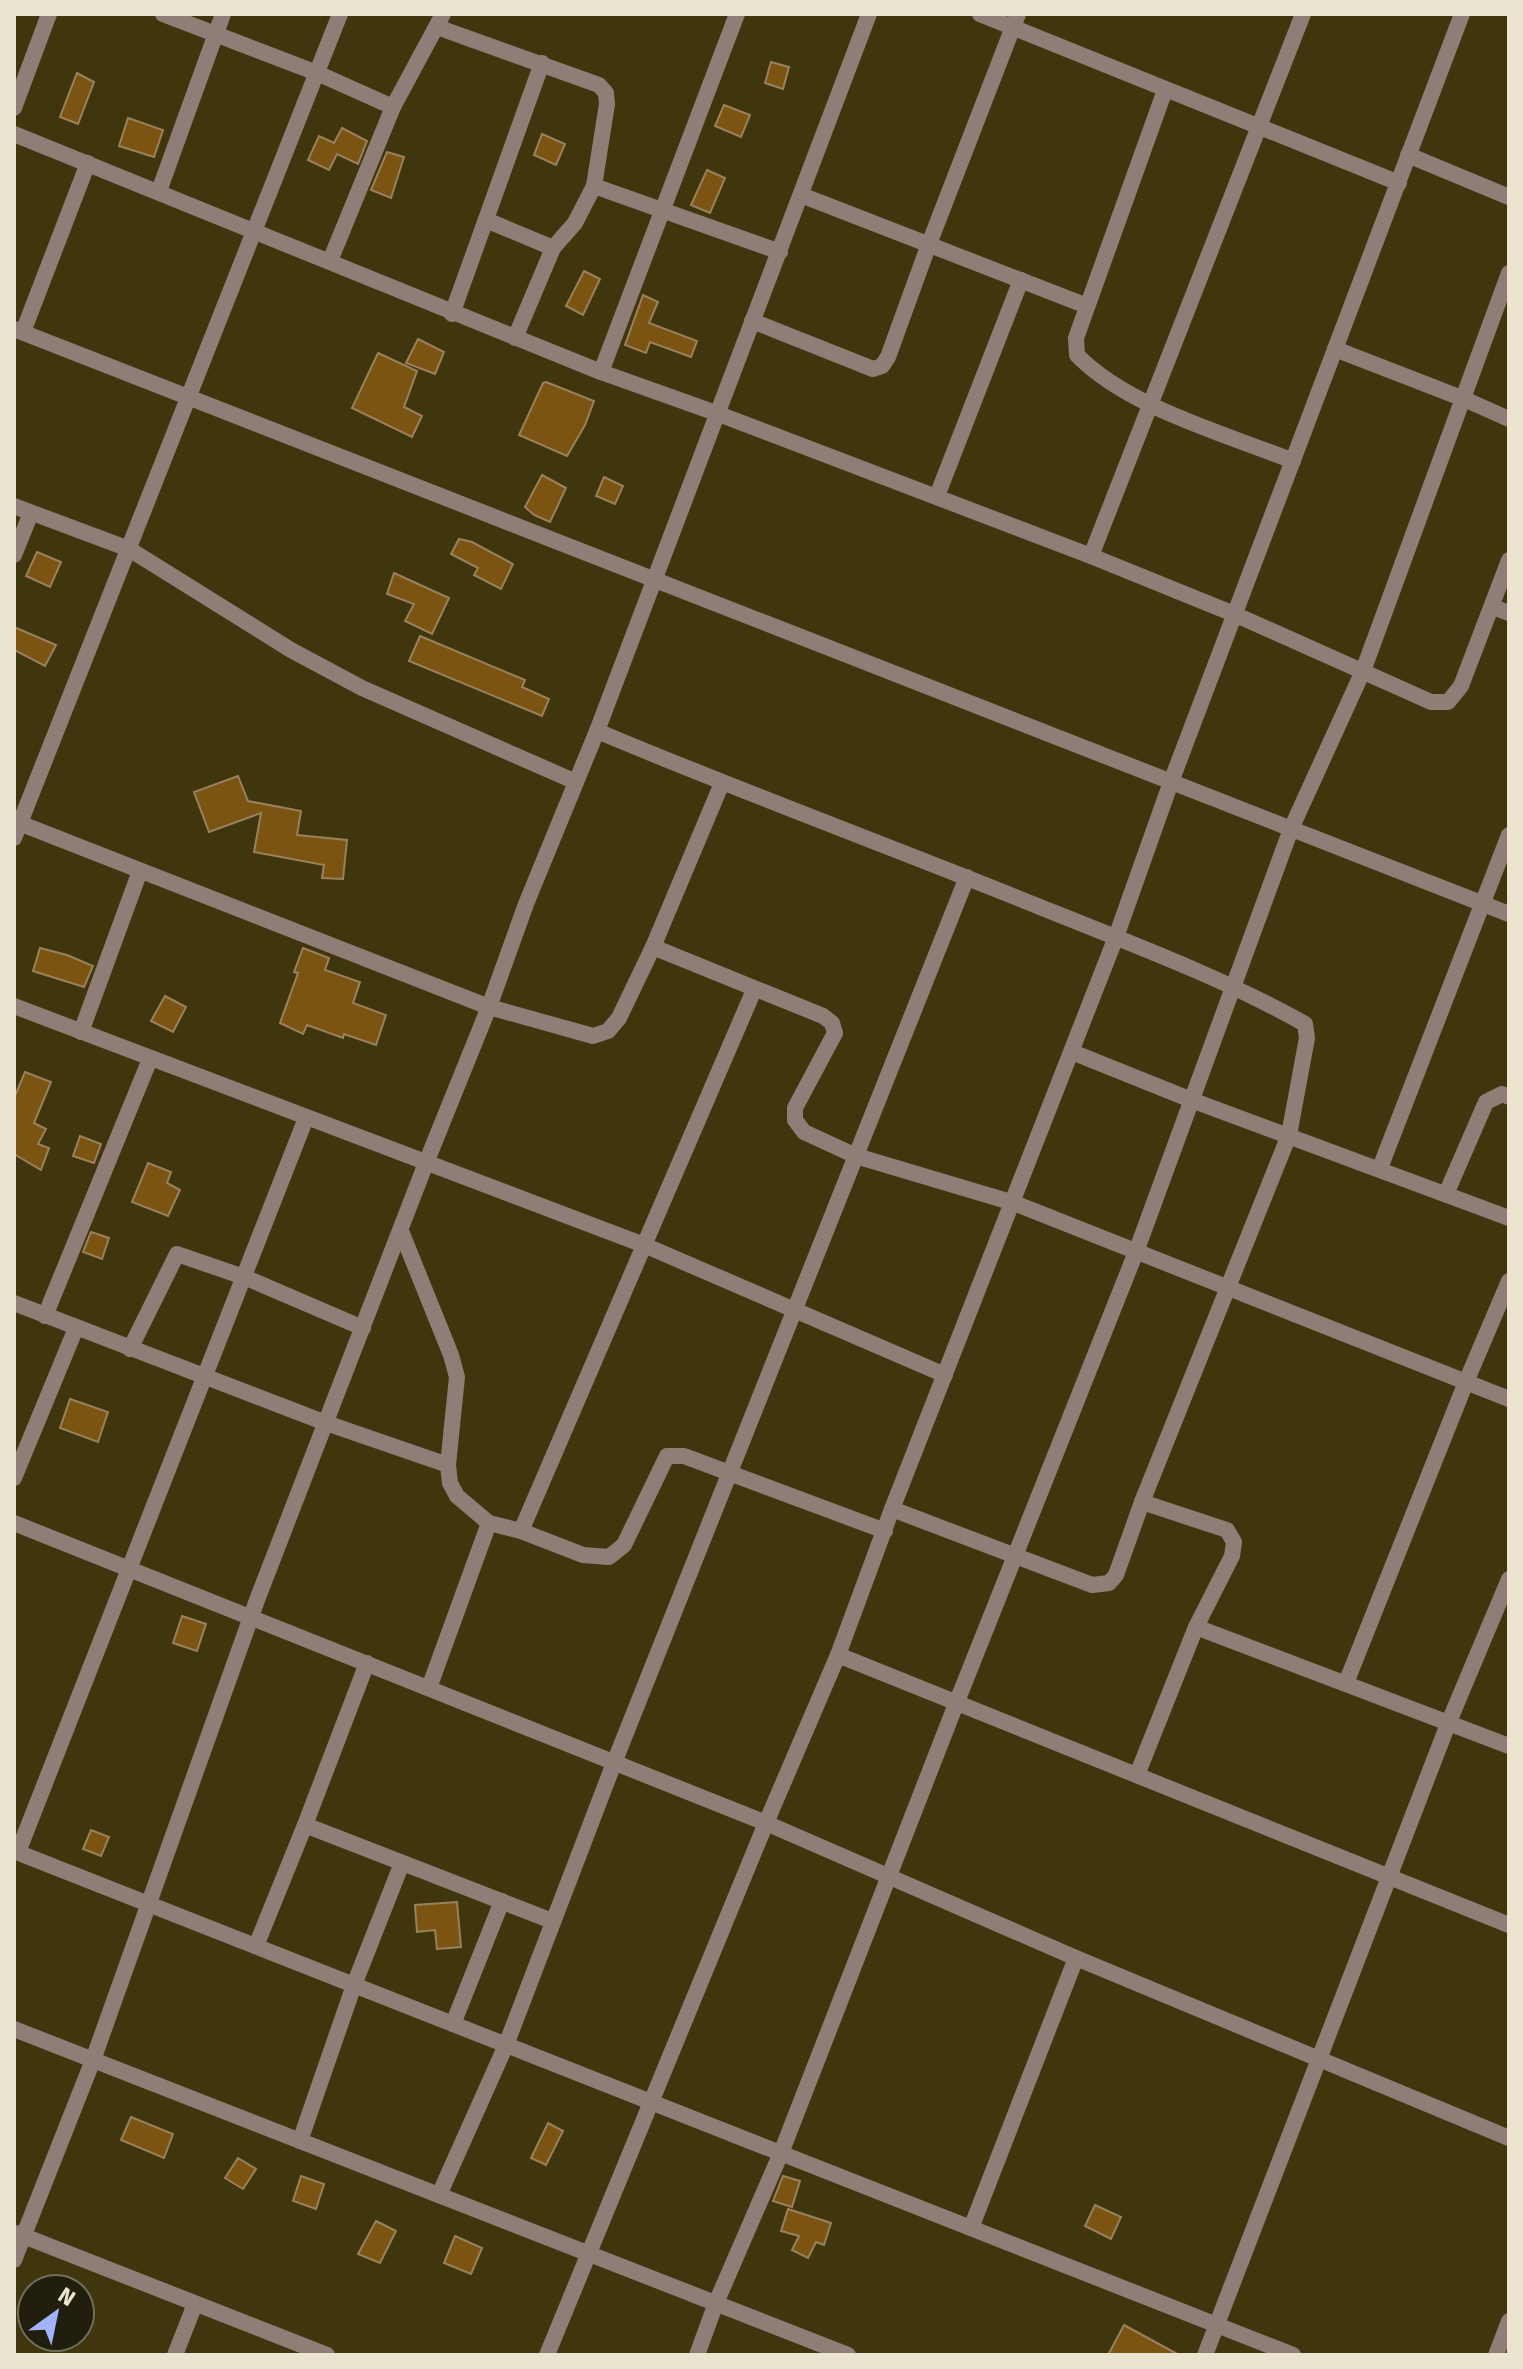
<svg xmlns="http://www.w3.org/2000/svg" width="1523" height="2369" font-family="'Fira Sans',sans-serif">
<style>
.building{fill:#7b5411;stroke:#9a815e;stroke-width:2}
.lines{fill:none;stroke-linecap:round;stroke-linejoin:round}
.street{stroke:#917d78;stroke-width:16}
</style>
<rect width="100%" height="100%" fill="#40360e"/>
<g class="building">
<polygon points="771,62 789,67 783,89 765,83"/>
<polygon points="77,73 94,82 78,124 60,117"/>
<polygon points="724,105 750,115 741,137 715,126"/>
<polygon points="128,118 163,130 154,157 119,146"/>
<polygon points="342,128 367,141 358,164 337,154 329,170 308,160 319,136 334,143"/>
<polygon points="542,134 565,144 556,165 534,155"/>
<polygon points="387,152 404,157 391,198 371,190"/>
<polygon points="707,170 725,178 710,213 691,205"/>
<polygon points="584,271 600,279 583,315 566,306"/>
<polygon points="643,295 658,302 649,323 697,341 691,357 650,342 646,353 625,345"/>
<polygon points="418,339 444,352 435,374 406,363"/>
<polygon points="378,353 417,371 404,407 422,416 412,437 352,408"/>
<polygon points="546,382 594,401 585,425 567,456 519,435 543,383"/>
<polygon points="542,475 566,488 550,522 534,515 525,507"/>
<polygon points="604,477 623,486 615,504 596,496"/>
<polygon points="459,539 472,542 513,564 501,589 474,575 478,568 451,554"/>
<polygon points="37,552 61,562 50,587 26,576"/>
<polygon points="394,573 449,598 432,634 405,621 414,604 387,594"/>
<polygon points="14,627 56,645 45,666 14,650"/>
<polygon points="420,636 525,680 522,687 549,699 542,716 409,661"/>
<polygon points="238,776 248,801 301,811 297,835 347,840 343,879 322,878 324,865 254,852 261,813 209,832 194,792"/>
<polygon points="40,948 67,955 93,966 84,987 33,971"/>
<polygon points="303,948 329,958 325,970 360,982 353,1003 386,1015 376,1045 344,1034 343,1038 307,1025 303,1034 280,1023 298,973 294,972"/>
<polygon points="165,996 186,1007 173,1032 151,1021"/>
<polygon points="25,1072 51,1082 34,1123 46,1129 38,1144 49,1148 41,1170 14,1154 14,1098"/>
<polygon points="80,1136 101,1144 94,1163 73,1156"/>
<polygon points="148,1163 171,1172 167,1183 180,1190 168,1216 132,1202"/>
<polygon points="91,1232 109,1238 102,1259 83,1252"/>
<polygon points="70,1399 108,1412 98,1442 60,1428"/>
<polygon points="182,1616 206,1624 197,1651 173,1643"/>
<polygon points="91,1830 109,1837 101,1856 83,1849"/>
<polygon points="457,1902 461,1947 437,1949 435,1930 417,1932 415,1905"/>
<polygon points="131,2117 173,2134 164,2158 121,2140"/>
<polygon points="548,2123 563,2131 546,2165 531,2158"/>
<polygon points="238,2158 256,2169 243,2189 225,2178"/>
<polygon points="301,2176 324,2184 316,2209 293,2201"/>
<polygon points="783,2176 800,2181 792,2207 773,2201"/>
<polygon points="1095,2205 1121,2217 1111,2239 1085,2226"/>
<polygon points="788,2209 831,2223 824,2245 816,2242 808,2258 792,2250 799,2236 781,2231"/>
<polygon points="376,2221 396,2231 380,2263 358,2254"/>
<polygon points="455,2236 482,2248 471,2274 444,2263"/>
<polygon points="1124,2325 1179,2355 1108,2355"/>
</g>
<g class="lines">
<g class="street">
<polyline points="163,14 317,73 393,107"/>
<polyline points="980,14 1399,183"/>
<polyline points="437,27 599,85 606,93 607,104 594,186 780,252"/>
<path d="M1165,90l-89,248 1,17c50,52 149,79 216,106"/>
<polyline points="14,108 49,14"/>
<polyline points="14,134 601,372 716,413 1091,556 1234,614 1431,702 1448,702 1461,686 1509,560"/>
<polyline points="1408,155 1509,197"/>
<polyline points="159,191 223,14"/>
<polyline points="801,195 1087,306"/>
<polyline points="486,220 553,248"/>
<polyline points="330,261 393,107 443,14"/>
<polyline points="452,314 542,63"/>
<polyline points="752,321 873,369 882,366 888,357 929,244 1018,14"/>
<polyline points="14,329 1509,914"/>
<polyline points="23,332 88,163"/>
<polyline points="515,338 553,248 575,223 594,186"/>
<polyline points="1335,349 1464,399 1509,419"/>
<polyline points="601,372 737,14"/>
<polyline points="937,496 1021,280"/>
<polyline points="14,506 129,549 291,650 362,688 576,782"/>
<polyline points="14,555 31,513"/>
<polyline points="1091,556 1303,14"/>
<polyline points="1493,607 1509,613"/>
<path d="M597,731c152,64 306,120 458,182 85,34 170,66 250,111l2,14 -18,97 -147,367 -26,73 -7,8 -17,2 -200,-76"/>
<polyline points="14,821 489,1007 593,1036 608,1031 619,1018 653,947 722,783"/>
<polyline points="14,838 340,14"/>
<polyline points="653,947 823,1016 832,1023 835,1033 795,1108 795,1120 804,1132 856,1156 1014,1203 1509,1399"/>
<polyline points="14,1006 644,1245 945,1375"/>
<polyline points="81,1032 140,871"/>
<polyline points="1072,1052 1194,1101 1509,1218"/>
<polyline points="1380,1168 1509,835"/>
<polyline points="1446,1194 1486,1102 1502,1094 1509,1097"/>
<polyline points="401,1231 451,1355 457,1377 448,1465 450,1483 457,1496 489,1523 521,1531 583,1555 609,1557 624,1545 667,1456 684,1456 885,1531"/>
<polyline points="14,1303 326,1423 448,1465"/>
<polyline points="45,1316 150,1059"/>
<polyline points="130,1349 177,1254 244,1277 363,1328"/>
<polyline points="14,1478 76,1328"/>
<polyline points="14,1523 766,1823 1076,1958 1509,2138"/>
<polyline points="521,1531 754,990"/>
<polyline points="1196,1627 1509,1746"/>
<polyline points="838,1655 1509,1925"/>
<polyline points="1346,1683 1466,1382 1509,1281"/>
<polyline points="429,1688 489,1523"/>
<polyline points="1137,1775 1196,1627 1232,1556 1234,1542 1227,1530 1142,1502"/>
<polyline points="305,1825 367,1663"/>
<polyline points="14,1851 1293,2355"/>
<polyline points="18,1852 306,1118"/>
<polyline points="256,1946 305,1825 552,1921"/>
<polyline points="453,2024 502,1901"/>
<polyline points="14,2029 848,2355"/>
<polyline points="300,2141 354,1985 402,1863"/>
<polyline points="439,2195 506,2045 614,1763 967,877"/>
<polyline points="971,2228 1076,1958"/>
<polyline points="16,2233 327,2355"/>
<polyline points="14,2260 93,2060 257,1600 426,1163 489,1007 526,904 597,731 869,14"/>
<polyline points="175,2355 195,2304"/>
<polyline points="547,2355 766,1823 838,1655 892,1509 1116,937 1171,782 1462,14"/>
<polyline points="697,2355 716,2303 781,2153 956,1704 1136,1252 1291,829 1363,671 1509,273"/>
<polyline points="1205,2355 1448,1724 1509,1579"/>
<polyline points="1496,2355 1509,2321"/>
</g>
</g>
<rect width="1523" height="2369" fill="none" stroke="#ebe5d0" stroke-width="32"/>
<g transform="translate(56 2313) rotate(33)"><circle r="38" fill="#221e0e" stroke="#726e5c" stroke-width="2"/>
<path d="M0-6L14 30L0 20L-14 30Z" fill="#a3b2fd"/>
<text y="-12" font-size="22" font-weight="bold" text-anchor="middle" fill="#ebe5d0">N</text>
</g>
</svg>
